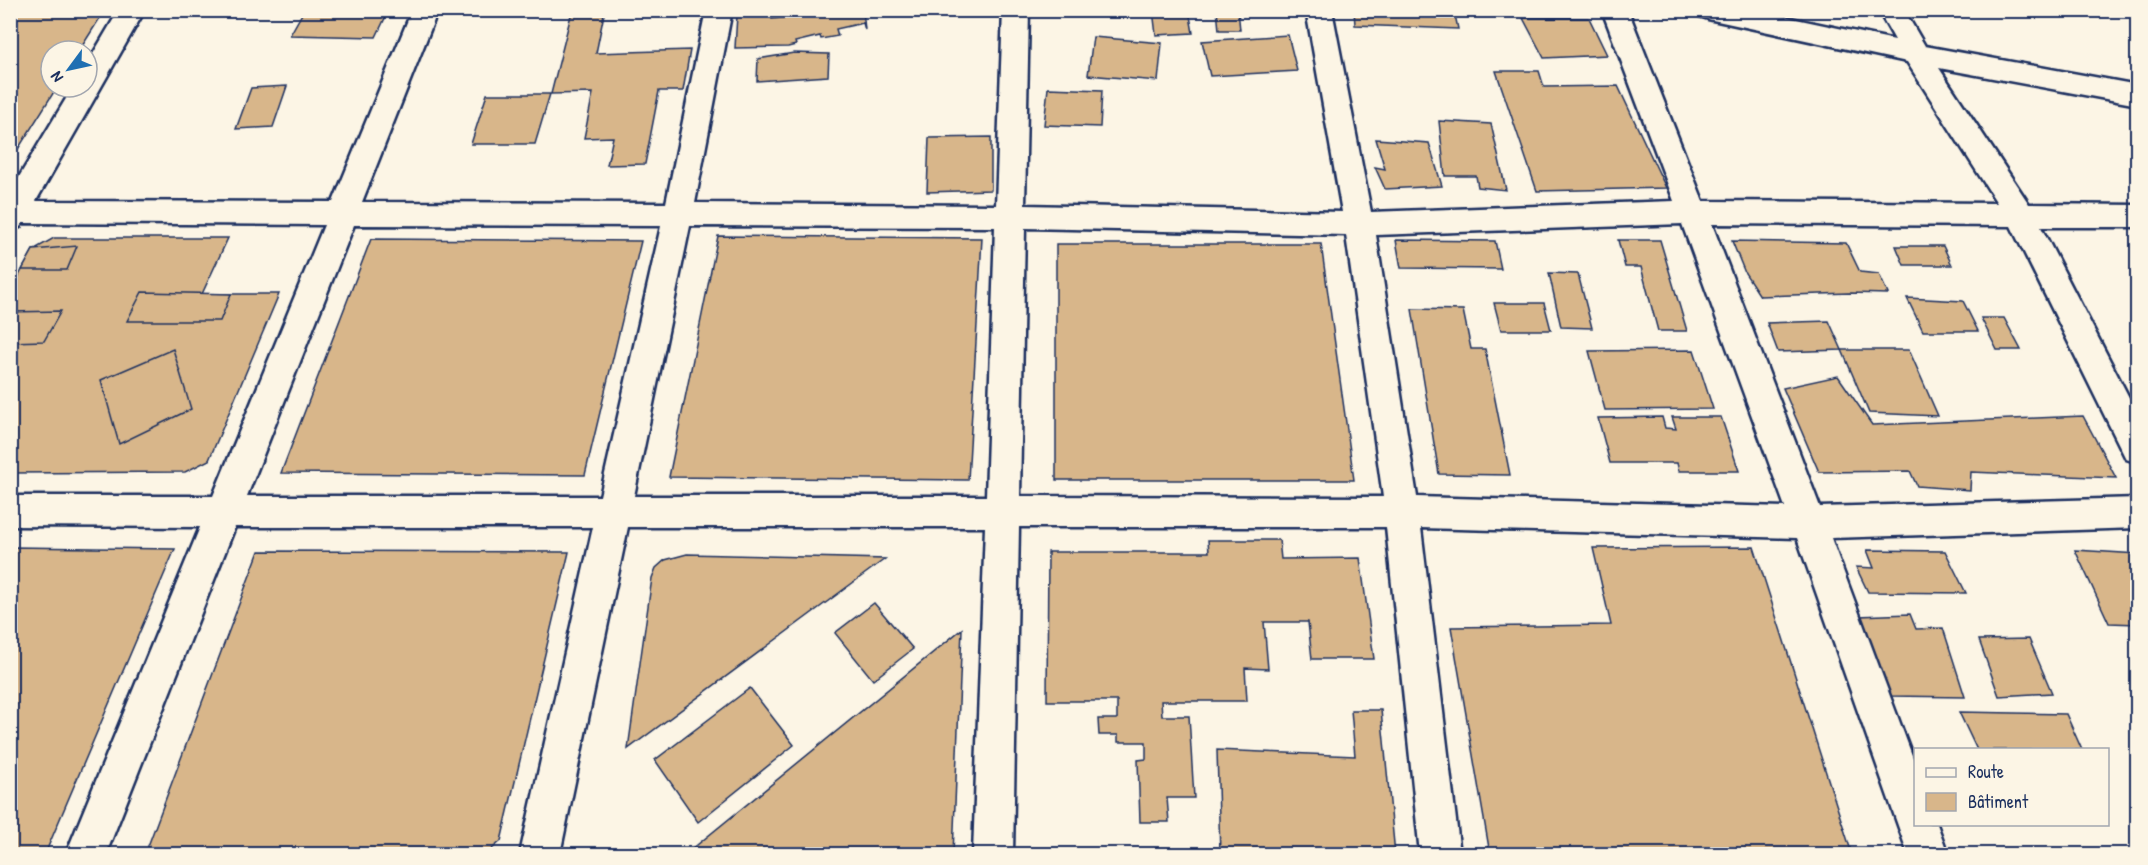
<svg xmlns="http://www.w3.org/2000/svg" width="2148" height="865" font-family="'Patrick Hand',sans-serif">
<style>
.building{fill:#d8b68a;stroke:#1b2f5e;stroke-width:1.5}
.lines{fill:none;stroke-linecap:round;stroke-linejoin:round}
.minor-casing{stroke:#1b2f5e;stroke-width:5}
.minor{fill:#fcf5e5;fill-rule:evenodd}
</style>
<rect width="100%" height="100%" fill="#fcf5e5"/>
<filter id="ink" filterUnits="userSpaceOnUse"><feTurbulence type="fractalNoise" baseFrequency=".0167" numOctaves="2"/><feDisplacementMap in="SourceGraphic" scale="12" xChannelSelector="R" yChannelSelector="G"/><feConvolveMatrix kernelMatrix="1 2 1 2 8 2 1 2 1" color-interpolation-filters="sRGB"/></filter>
<g filter="url(#ink)">
<g class="building">
<polygon points="10,10 105,10 79,51 51,51 51,87 57,87 10,162"/>
<polygon points="792,10 863,10 865,30 863,23 836,29 838,36 821,39 820,36 795,42 796,45 788,47 735,48 737,15 772,11 772,19 792,17"/>
<polygon points="1153,10 1189,10 1193,33 1156,35"/>
<polygon points="1217,10 1238,10 1240,30 1219,30"/>
<polygon points="1354,10 1454,10 1458,29 1355,25"/>
<polygon points="303,12 387,14 376,37 290,35"/>
<polygon points="604,14 596,53 690,50 683,91 659,91 645,164 607,165 613,137 584,138 593,93 551,94 571,15"/>
<polygon points="1523,18 1589,18 1607,55 1544,58"/>
<polygon points="1288,35 1297,71 1210,76 1202,41"/>
<polygon points="1093,37 1162,43 1158,81 1088,75"/>
<polygon points="794,53 829,54 828,76 757,81 758,59"/>
<polygon points="1496,71 1539,71 1544,87 1618,86 1666,188 1537,191"/>
<polygon points="287,86 273,127 236,129 251,88"/>
<polygon points="1048,88 1102,90 1100,127 1044,125"/>
<polygon points="487,94 550,94 535,144 471,144"/>
<polygon points="1439,121 1491,124 1506,190 1478,187 1476,176 1445,176"/>
<polygon points="991,137 991,190 927,192 929,138"/>
<polygon points="1376,139 1429,143 1442,186 1385,189 1375,167 1385,169"/>
<polygon points="718,236 982,238 968,480 669,477"/>
<polygon points="54,238 228,238 202,294 279,294 209,460 185,472 10,473 10,292 33,250"/>
<polygon points="371,239 641,241 585,475 281,473"/>
<polygon points="1396,240 1495,241 1501,269 1401,268"/>
<polygon points="1618,240 1660,240 1687,331 1658,331 1641,267 1625,267"/>
<polygon points="1732,241 1846,243 1860,272 1879,274 1888,294 1849,293 1760,296 1745,273"/>
<polygon points="1056,244 1321,244 1354,480 1056,480"/>
<polygon points="77,246 67,270 22,270 33,250"/>
<polygon points="1896,246 1943,246 1952,265 1904,265"/>
<polygon points="1549,273 1578,274 1592,328 1561,327"/>
<polygon points="142,292 231,294 220,321 127,321"/>
<polygon points="1907,298 1963,301 1978,331 1923,331"/>
<polygon points="1494,303 1544,303 1551,330 1501,330"/>
<polygon points="1412,309 1463,310 1471,349 1485,349 1510,475 1439,474"/>
<polygon points="61,311 44,341 10,342 10,312"/>
<polygon points="1981,318 2004,318 2021,350 1997,350"/>
<polygon points="1829,321 1842,350 1778,352 1767,323"/>
<polygon points="173,349 191,409 119,444 101,380"/>
<polygon points="1694,350 1713,409 1605,410 1589,351"/>
<polygon points="1842,350 1909,350 1938,416 1869,413"/>
<polygon points="1838,376 1872,425 2083,416 2116,478 1971,472 1970,490 1917,486 1910,471 1819,472 1783,388"/>
<polygon points="1662,417 1665,428 1676,429 1672,417 1721,417 1739,471 1679,471 1677,463 1610,463 1598,418"/>
<polygon points="1208,540 1279,540 1281,559 1360,558 1374,659 1312,659 1308,622 1264,622 1268,669 1245,668 1247,701 1161,701 1162,716 1189,716 1194,798 1167,798 1169,822 1140,822 1138,760 1146,759 1146,742 1118,742 1118,735 1099,735 1098,719 1117,719 1117,701 1047,701 1048,552 1209,552"/>
<polygon points="10,547 175,549 45,854 10,854"/>
<polygon points="1754,547 1852,854 1490,854 1451,627 1611,625 1593,548"/>
<polygon points="1867,550 1945,551 1966,593 1868,592 1856,567 1874,568"/>
<polygon points="2075,550 2138,554 2138,624 2109,623"/>
<polygon points="259,551 569,552 501,841 486,854 145,854"/>
<polygon points="687,554 885,559 628,749 652,578 656,568 665,560"/>
<polygon points="874,603 913,649 873,680 835,633"/>
<polygon points="1910,614 1916,629 1943,628 1965,697 1890,696 1859,616"/>
<polygon points="962,629 953,854 686,854"/>
<polygon points="2029,639 2052,693 1999,696 1979,640"/>
<polygon points="750,688 794,745 698,822 655,760"/>
<polygon points="1351,710 1381,710 1395,854 1220,854 1217,750 1355,756"/>
<polygon points="1959,712 2066,714 2082,750 1977,750"/>
</g>
<g class="lines">
<g class="minor-casing">
<path id="minor" d="M119,10h26l-109,191 297,1 79,-192h26l-76,192 304,1 40,-193h26l-37,193 301,2 7,-195h26l-4,195 317,7 -36,-202h26l39,202 303,-11 -72,-191h26l75,191 294,2 -90,-141 -199,-43 -9,-3 -4,-6h58l142,30 -17,-30h26l21,36 213,39v20l-199,-37 90,136 109,1v22h-97l97,188v48l-12,-4 -115,-233 -299,-2 108,283 318,-9v30l-307,10 85,228v58h21l11,30h-40l-111,-316 -376,-10 39,326h-40l-34,-327h-367l-6,327h-40l12,-327h-357l-68,327h-40l73,-327h-358l-129,327h-40l134,-327 -190,-1v-30h203l111,-271 -301,-2 -3,4 -10,3v-38l63,-105h14v-23zM1682,224l103,283 -368,-10 -41,-262zM354,225l307,1 -61,270h-353zM690,226l305,1 -9,269h-352zM1025,228l321,7 37,262 -363,-1z"/>
</g>
<use href="#minor" class="minor"/>
</g>
</g>
<rect width="2148" height="865" fill="none" stroke="#fcf5e5" stroke-width="36"/>
<rect x="18" y="18" width="2112" height="829" fill="none" stroke="#1b2f5e" stroke-width="2" filter="url(#ink)"/>
<rect x="1914" y="748" width="195" height="78" fill="#fcf5e5" stroke="#a2a6af" stroke-width="1.5"/>
<rect x="1926" y="768" width="30" height="9" fill="#fcf5e5" stroke="#a2a6af" stroke-width="1.5"/>
<text x="1968" y="778" font-size="18" fill="#1b2f5e">Route</text>
<rect x="1926" y="793" width="30" height="18" fill="#d8b68a" stroke="#a2a6af" stroke-width="1.5"/>
<text x="1968" y="808" font-size="18" fill="#1b2f5e">Bâtiment</text>
<g transform="translate(69 69) rotate(237)"><circle r="28" fill="#fcf5e5" stroke="#a2a6af" stroke-width="1.5"/>
<path d="M0-4.5L10 22L0 15L-10 22Z" fill="#1f6fb2"/>
<text y="-9" font-size="16" font-weight="bold" text-anchor="middle" fill="#1b2f5e">N</text>
</g>
</svg>
